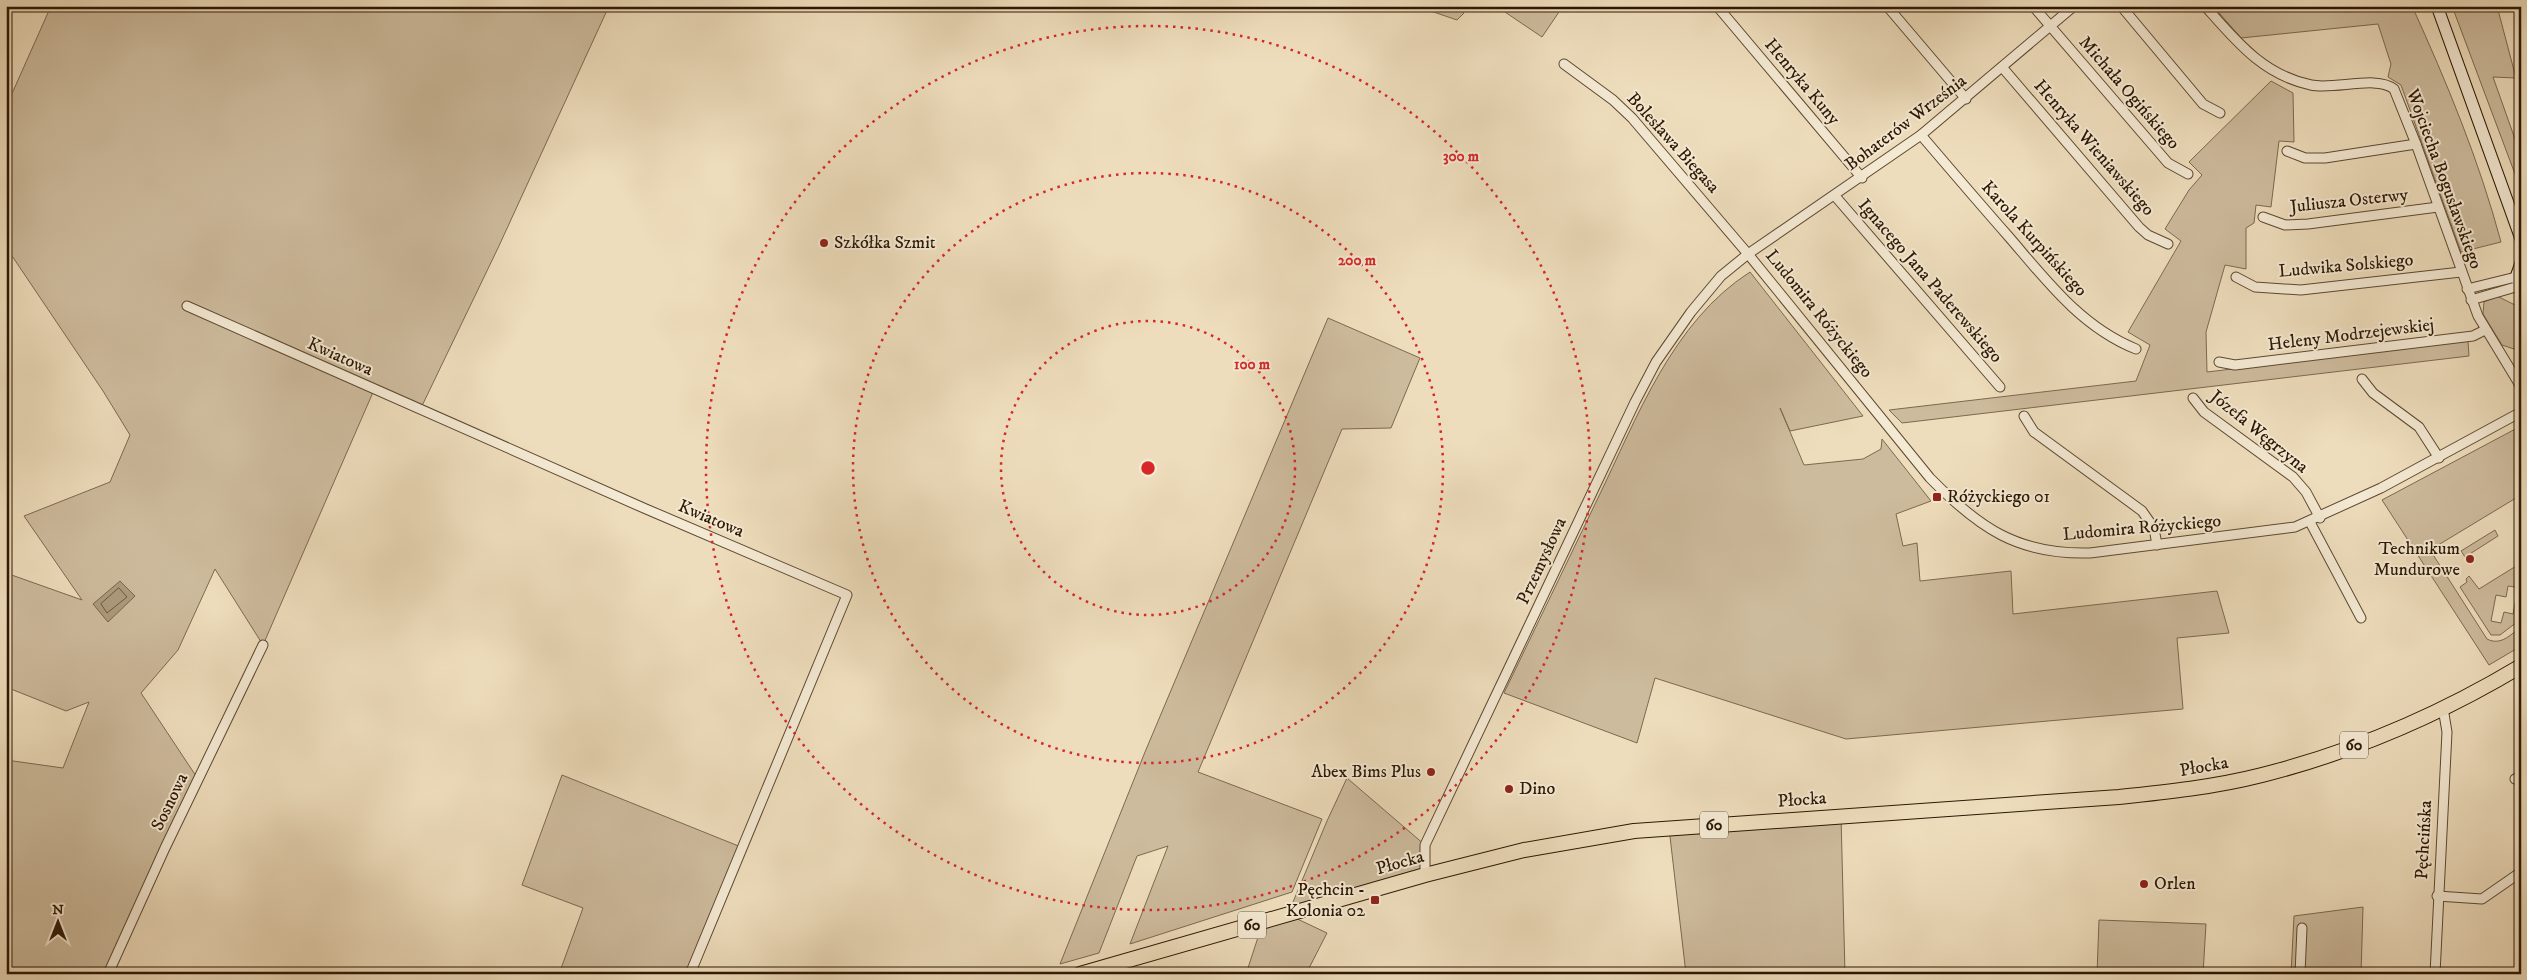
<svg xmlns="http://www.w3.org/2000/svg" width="2527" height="980" font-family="'IM FELL DW Pica',serif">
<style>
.green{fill:#cdbb9d;stroke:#7c6950}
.water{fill:#ac9a7d;stroke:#79664c}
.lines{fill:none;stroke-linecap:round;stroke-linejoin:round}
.shore{stroke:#6c5840;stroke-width:1}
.minor-casing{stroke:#5c4831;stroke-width:11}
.secondary-casing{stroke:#2c1703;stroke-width:13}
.primary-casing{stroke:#2c1703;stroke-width:16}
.minor{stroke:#f4e9d3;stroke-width:9}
.secondary{stroke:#f4e9d3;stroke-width:11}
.primary{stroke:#eeddbc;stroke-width:14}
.ring{fill:none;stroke:#d62828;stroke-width:2.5;stroke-dasharray:2.5 5}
.poi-dot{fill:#8f2418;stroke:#f4e9d3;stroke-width:2}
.labels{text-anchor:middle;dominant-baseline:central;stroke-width:4;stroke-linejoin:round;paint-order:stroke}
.shield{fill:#f4e9d3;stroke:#685641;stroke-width:1}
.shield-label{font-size:16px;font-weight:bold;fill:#2c1703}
.street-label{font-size:18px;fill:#2c1703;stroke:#f4e9d3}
.poi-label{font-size:18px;fill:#2c1703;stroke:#f4e9d3;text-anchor:start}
.centre{fill:#d62828;stroke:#f4e9d3;stroke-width:2.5}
.ring-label{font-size:15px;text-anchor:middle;font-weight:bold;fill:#d62828;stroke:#f4e9d3;stroke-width:4;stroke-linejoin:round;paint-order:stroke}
</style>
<rect width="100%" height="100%" fill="#eeddbc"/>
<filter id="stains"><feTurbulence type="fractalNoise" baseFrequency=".004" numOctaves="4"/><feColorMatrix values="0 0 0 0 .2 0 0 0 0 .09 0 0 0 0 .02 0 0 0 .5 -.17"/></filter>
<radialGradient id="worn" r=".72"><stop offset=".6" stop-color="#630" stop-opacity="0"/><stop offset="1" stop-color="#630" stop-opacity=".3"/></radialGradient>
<g class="green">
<polygon points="51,6 609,6 498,248 420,410 374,390 263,645 215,569 178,650 141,693 198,779 108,974 6,974 6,760 63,768 89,702 66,711 6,687 6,573 82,600 24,516 110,482 130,435 103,391 6,247 6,107"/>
<polygon points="1416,6 1455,6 1464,13 1457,20"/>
<polygon points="1496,6 1563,6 1542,37"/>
<path d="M2213,6h199c35,77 67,154 89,236l-40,10 -60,-167 -13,-8 3,-13 -13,-40 -137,14z"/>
<polygon points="2452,6 2497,6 2516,78 2493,77 2521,156 2521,190"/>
<polygon points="2271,81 2293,93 2294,142 2279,141 2271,207 2256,205 2254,223 2246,228 2246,269 2225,265 2206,332 2207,372 2468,341 2469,356 1902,423 1889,410 2136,381 2150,345 2128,332 2181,241 2165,229 2189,190 2202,175 2189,162"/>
<path d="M1750,272l113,144 -73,15 -10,-23 24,57 59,-6 18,-10 1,-10 49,62 -35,13 7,32 14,-3 3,38 91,-10 2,43 204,-23 12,42 -52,5 6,71 -337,30 -191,-61 -18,65 -133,-50c31,-65 63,-130 94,-195 39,-80 74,-176 152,-226z"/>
<polygon points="2497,296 2521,308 2521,348 2514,349 2502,345 2483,314 2484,302"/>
<polygon points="1328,318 1420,358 1391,428 1342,429 1198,772 1322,819 1292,892 1130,944 1168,846 1137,856 1099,953 1060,964 1145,752"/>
<path d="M2521,426v69l-91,55 57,89c14,7 23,-4 34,-12v19l-32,19 -107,-165z"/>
<polygon points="2495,530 2498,536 2465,557 2461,551"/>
<polygon points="2521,563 2521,577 2517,576 2515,587 2508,586 2506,597 2496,595 2491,621 2501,623 2504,612 2513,614 2515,603 2521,604 2521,619 2500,635 2491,635 2460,587 2467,582 2466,579 2469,576 2479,589"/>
<polygon points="562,775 741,847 690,974 559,974 583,908 522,885"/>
<polygon points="1347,778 1425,845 1425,875 1289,915 1327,933 1306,974 1246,974 1263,922 1288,914 1327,821"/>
<polygon points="1841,816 1845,974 1686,974 1669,828"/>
<polygon points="2363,907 2361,974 2291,974 2294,916"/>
<polygon points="2099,920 2206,924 2203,974 2097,974"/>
</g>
<polygon class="water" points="120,581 135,596 108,622 93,604"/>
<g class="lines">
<polygon class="shore" points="119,588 127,597 107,613 101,604"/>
<g class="minor-casing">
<g id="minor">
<polyline points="1717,6 1862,178"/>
<polyline points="1887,6 1966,99"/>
<polyline points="2033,6 2168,163 2188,174"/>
<polyline points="2121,6 2203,104 2220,113"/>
<path d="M2205,6c31,35 58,69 106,79 23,5 66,-10 83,4l22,55 62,172 43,71"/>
<path d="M1564,64l49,36 19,18 116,136 182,224c49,50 88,77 160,75l205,-26 86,-39 140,-76"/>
<polyline points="2002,67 2139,227 2148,235 2168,244"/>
<path d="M1921,135c29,34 58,68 88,102 37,43 72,90 127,112"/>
<polyline points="2287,151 2305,158 2325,158 2416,144"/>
<polyline points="1835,196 2000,387"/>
<polyline points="2263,217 2285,225 2308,224 2438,207"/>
<polyline points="2236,277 2255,287 2301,290 2461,272"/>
<polyline points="2467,289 2516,277"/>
<polyline points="2471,300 2519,286"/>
<polyline points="187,306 646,509 847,595 690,974"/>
<polyline points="2219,362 2235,365 2473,336 2485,330"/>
<polyline points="2362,379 2373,393 2419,427 2439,458"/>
<polyline points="2193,398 2204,412 2293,477 2306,492 2320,518"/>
<polyline points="2024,416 2034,432 2142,511 2154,528 2157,545"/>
<polyline points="2310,522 2361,618"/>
<polyline points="2515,779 2521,776"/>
<polyline points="1425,875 1425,845 1635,402 1656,362 1691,312 1721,276 1748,254 1921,135 2074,6"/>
<polyline points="2437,896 2482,899 2521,872"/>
<polyline points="108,974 165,848 263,645"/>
<polyline points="2300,974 2302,928"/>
<polyline points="2435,974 2447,732 2443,708"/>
</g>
</g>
<g class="secondary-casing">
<g id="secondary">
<polyline points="2437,6 2521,239"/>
<polyline points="2521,263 2516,277 2521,288"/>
</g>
</g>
<g class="primary-casing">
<path id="primary" d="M1080,974l345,-99 99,-25 110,-19 485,-34c48,-5 96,-10 143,-22 91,-23 179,-61 259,-109"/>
</g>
<use href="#minor" class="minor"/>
<use href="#secondary" class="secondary"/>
<use href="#primary" class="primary"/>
</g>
<g class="ring">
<circle cx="1148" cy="468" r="147"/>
<circle cx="1148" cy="468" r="295"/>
<circle cx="1148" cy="468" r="442"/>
</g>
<g class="poi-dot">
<circle cx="824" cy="243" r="5"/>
<rect x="1932" y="492" width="10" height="10" rx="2.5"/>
<circle cx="2470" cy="559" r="5"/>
<circle cx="1431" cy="772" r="5"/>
<circle cx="1509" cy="789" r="5"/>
<circle cx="2144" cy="884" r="5"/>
<rect x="1370" y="895" width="10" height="10" rx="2.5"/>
</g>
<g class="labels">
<g class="shield">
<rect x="2340" y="731.5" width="28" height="27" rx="4"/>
<rect x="1700" y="811.5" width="28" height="27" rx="4"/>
<rect x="1238" y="911.5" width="28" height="27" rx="4"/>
</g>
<g class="shield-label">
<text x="2354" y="745">60</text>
<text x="1714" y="825">60</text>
<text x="1252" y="925">60</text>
</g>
<g class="street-label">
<text transform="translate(1802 82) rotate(50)">Henryka Kuny</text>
<text transform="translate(2129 93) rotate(49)">Michała Ogińskiego</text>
<text transform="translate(1906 123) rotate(-37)">Bohaterów Września</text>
<text transform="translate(1673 143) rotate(48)">Bolesława Biegasa</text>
<text transform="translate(2094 148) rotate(49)">Henryka Wieniawskiego</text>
<text transform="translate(2444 179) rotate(70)">Wojciecha Bogusławskiego</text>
<text transform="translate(2349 201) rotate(-6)">Juliusza Osterwy</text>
<text transform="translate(2034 239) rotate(48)">Karola Kurpińskiego</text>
<text transform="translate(2346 266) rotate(-5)">Ludwika Solskiego</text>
<text transform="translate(1930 281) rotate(49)">Ignacego Jana Paderewskiego</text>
<text transform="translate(1819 314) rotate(51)">Ludomira Różyckiego</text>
<text transform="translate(2351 335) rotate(-7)">Heleny Modrzejewskiej</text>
<text transform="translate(340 357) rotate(24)">Kwiatowa</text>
<text transform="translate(2259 432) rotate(39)">Józefa Węgrzyna</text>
<text transform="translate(711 519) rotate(23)">Kwiatowa</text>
<text transform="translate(2142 528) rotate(-5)">Ludomira Różyckiego</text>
<text transform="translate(1542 561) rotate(-65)">Przemysłowa</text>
<text transform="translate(2204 767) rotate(-10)">Płocka</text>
<text transform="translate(1802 800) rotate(-4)">Płocka</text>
<text transform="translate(170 802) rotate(-64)">Sosnowa</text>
<text transform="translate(2424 840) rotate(-87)">Pęchcińska</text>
<text transform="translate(1400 863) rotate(-16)">Płocka</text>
</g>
<g class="poi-label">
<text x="834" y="243">Szkółka Szmit</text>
<text x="1947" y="497">Różyckiego 01</text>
<text x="2460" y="549" text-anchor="end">Technikum<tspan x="2460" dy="21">Mundurowe</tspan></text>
<text x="1421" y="772" text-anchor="end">Abex Bims Plus</text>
<text x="1519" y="789">Dino</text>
<text x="2154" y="884">Orlen</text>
<text x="1365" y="890" text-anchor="end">Pęchcin -<tspan x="1365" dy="21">Kolonia 02</tspan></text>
</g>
</g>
<circle cx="1148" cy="468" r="8" class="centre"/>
<g class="ring-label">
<text x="1461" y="161">300 m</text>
<text x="1357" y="265">200 m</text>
<text x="1252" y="369">100 m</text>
</g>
<rect width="2527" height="980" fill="none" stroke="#eeddbc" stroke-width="25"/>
<rect x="8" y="8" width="2512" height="965" fill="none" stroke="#2c1703" stroke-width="2.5"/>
<rect x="12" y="12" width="2502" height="955" fill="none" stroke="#2c1703"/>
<g transform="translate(58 922)" stroke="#f4e9d3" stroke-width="4" paint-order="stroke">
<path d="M0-4L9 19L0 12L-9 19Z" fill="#2c1703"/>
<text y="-8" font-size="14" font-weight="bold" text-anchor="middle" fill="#2c1703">N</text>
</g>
<rect width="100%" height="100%" filter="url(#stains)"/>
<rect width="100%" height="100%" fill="url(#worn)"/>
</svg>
